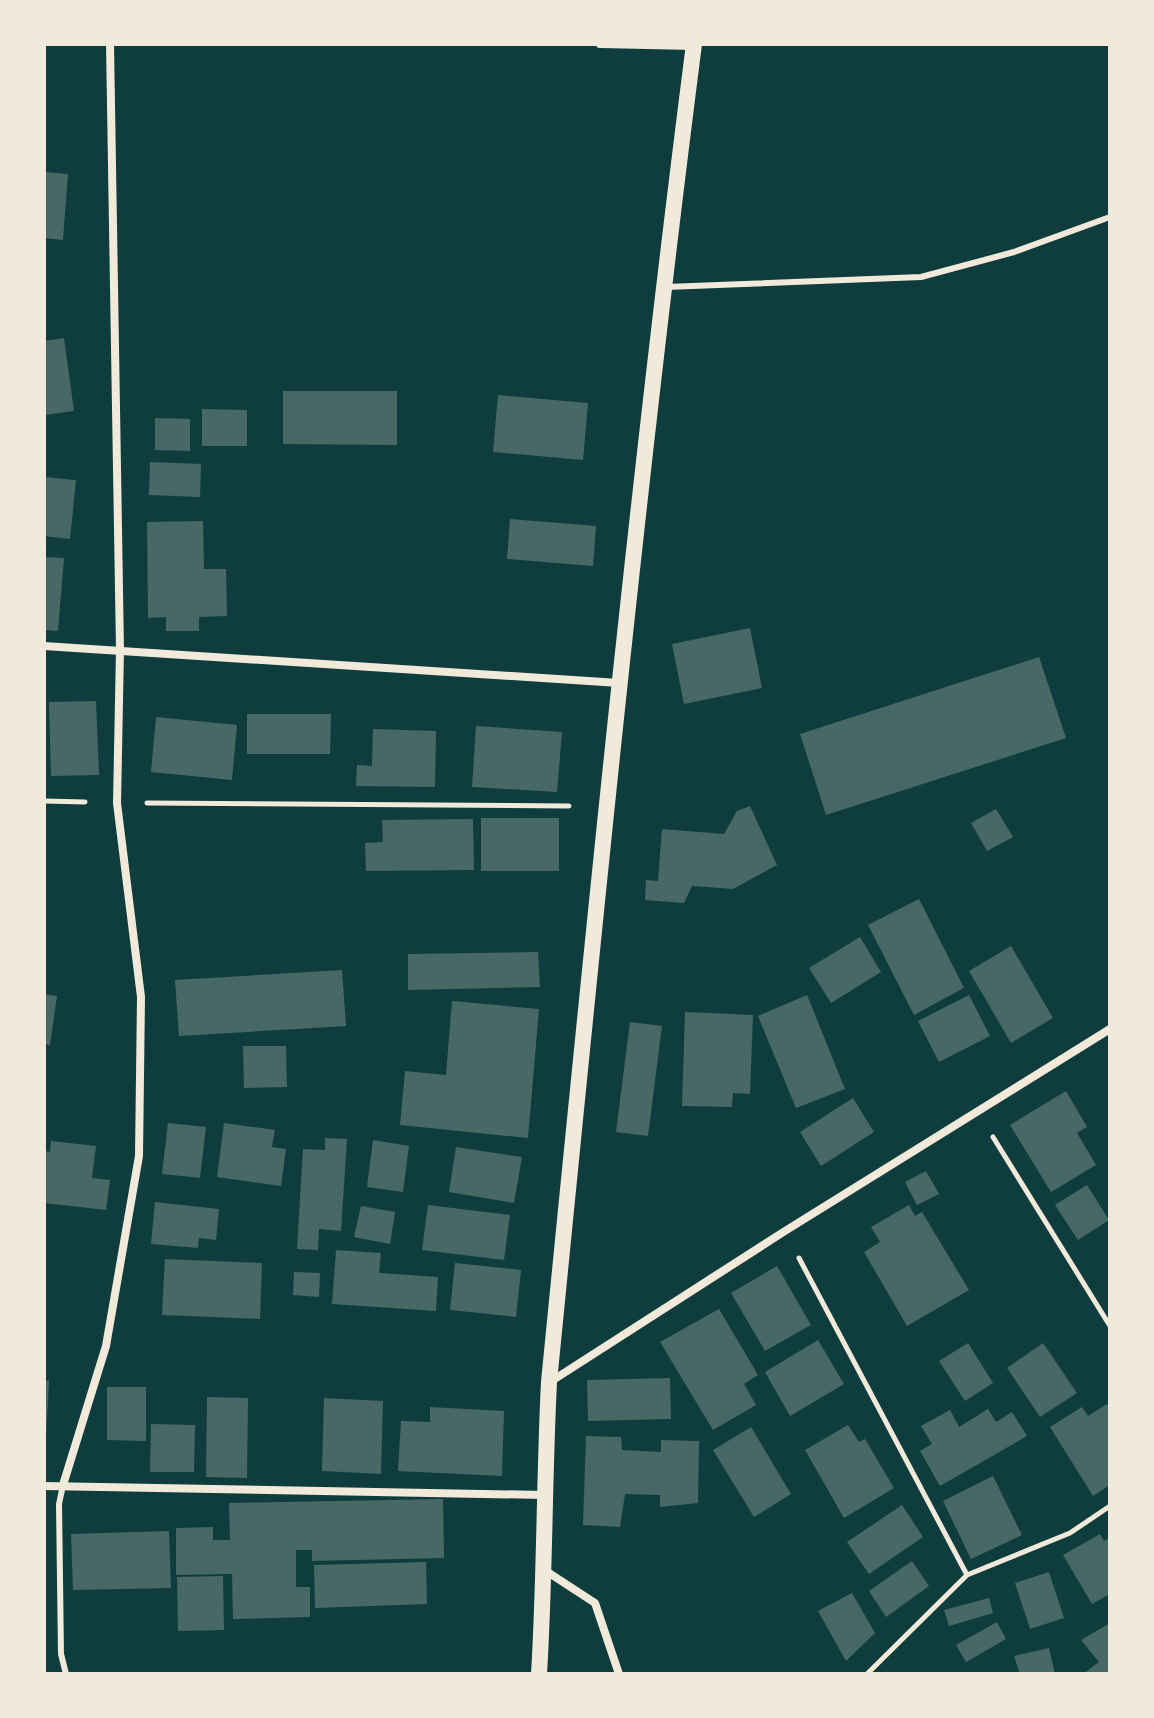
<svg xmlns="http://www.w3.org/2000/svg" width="1154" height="1718" font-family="'Varela Round',sans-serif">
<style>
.building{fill:#486865}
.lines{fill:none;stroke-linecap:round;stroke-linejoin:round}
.path{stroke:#f1e9da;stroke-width:5}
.service{stroke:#f1e9da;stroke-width:6}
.minor{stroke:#f1e9da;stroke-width:8}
.secondary{stroke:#f1e9da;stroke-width:16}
</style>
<rect width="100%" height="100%" fill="#0f3d3e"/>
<g class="building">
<polygon points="44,172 68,174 63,240 44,238"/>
<polygon points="64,338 74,411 44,415 44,341"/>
<polygon points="283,391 397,391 397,445 283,444"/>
<polygon points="498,395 588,403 583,460 493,452"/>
<polygon points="202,409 247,410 247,446 202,446"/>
<polygon points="155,418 190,419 190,451 155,450"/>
<polygon points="150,462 201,464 200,497 149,495"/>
<polygon points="44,477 76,480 70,539 44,536"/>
<polygon points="510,519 596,526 593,566 507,559"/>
<polygon points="203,521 204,569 226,569 227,616 199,617 199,631 166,631 166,617 148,618 147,522"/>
<polygon points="44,557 64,558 58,631 44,630"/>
<polygon points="750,628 762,688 684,704 672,644"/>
<polygon points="1039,657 1066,738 826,815 800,734"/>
<polygon points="96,701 99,775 51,776 49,702"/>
<polygon points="247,714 331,714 330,754 247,754"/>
<polygon points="156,717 237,725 232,780 151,772"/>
<polygon points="476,726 562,732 557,792 472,787"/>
<polygon points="373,729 436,731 435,787 356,786 357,765 372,766"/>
<polygon points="750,806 777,865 733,889 692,886 684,903 645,900 646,880 658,881 662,829 724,834 737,811"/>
<polygon points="996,809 1013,837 987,851 971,823"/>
<rect x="481" y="818" width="78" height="53"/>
<polygon points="473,819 474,870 366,871 365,843 383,842 382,820"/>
<polygon points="919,899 964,988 914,1015 868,925"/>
<polygon points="860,937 881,972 831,1003 809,968"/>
<polygon points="1011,946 1053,1018 1011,1043 969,971"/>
<polygon points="538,952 540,987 408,990 408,954"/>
<polygon points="342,970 346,1026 179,1036 175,980"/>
<polygon points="44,994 57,996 50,1045 44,1044"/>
<polygon points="807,995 845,1089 796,1108 758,1016"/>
<polygon points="969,995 990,1036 939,1062 918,1021"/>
<polygon points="452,1001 539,1009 528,1138 400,1125 405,1071 446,1075"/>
<polygon points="685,1012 753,1015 750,1094 733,1093 732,1107 682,1106"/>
<polygon points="630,1022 662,1026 648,1136 616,1132"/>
<polygon points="243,1046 286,1046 287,1087 244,1088"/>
<polygon points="1066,1091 1087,1127 1077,1133 1096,1165 1051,1192 1010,1125"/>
<polygon points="853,1098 874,1132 821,1166 800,1132"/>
<polygon points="168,1123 206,1127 200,1178 162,1174"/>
<polygon points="224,1123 275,1130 272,1147 286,1149 281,1186 217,1177"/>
<polygon points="325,1138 347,1139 341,1231 319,1229 318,1250 297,1249 303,1149 325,1150"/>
<polygon points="373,1140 409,1146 403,1192 367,1187"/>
<polygon points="51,1141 96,1146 92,1178 110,1180 106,1210 44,1203 44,1151 50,1152"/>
<polygon points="456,1147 522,1157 514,1203 449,1192"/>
<polygon points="926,1171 939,1194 917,1205 905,1182"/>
<polygon points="1087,1185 1109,1220 1078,1240 1055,1205"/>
<polygon points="155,1202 219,1209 216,1240 199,1238 198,1248 151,1244"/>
<polygon points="428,1205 510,1215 504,1260 422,1250"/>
<polygon points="909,1205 915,1216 922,1212 969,1290 907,1326 864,1252 880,1242 871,1227"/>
<polygon points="361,1206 395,1212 390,1244 354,1237"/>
<polygon points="336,1250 381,1253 379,1273 438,1277 436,1311 332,1304"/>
<polygon points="165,1259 262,1263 260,1319 162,1315"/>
<polygon points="455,1263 521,1270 516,1317 450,1310"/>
<polygon points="777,1266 811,1325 765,1351 731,1293"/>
<polygon points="294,1272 320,1273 319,1297 293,1295"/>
<polygon points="719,1309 758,1375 744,1384 756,1405 713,1430 660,1342"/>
<polygon points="818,1340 844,1384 790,1416 765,1372"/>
<polygon points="968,1343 993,1383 965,1401 939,1361"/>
<polygon points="1043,1343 1077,1393 1040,1417 1007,1368"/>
<polygon points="670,1378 671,1419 588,1421 587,1380"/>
<polygon points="44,1380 49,1381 46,1438 44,1438"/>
<polygon points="107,1387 146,1387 146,1441 107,1440"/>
<polygon points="207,1397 248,1398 247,1478 206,1477"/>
<polygon points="324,1398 383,1401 381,1474 322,1471"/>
<polygon points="1107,1404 1110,1409 1110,1485 1093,1496 1050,1427 1082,1407 1088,1416"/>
<polygon points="430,1407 504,1411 502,1476 398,1471 401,1421 430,1422"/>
<polygon points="988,1409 996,1422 1012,1412 1027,1436 940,1486 920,1451 932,1444 921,1426 950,1410 959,1427"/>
<polygon points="151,1424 195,1425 194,1472 150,1472"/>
<polygon points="848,1425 859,1442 865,1439 894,1488 844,1518 805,1450"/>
<polygon points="751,1427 791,1494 754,1517 713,1450"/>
<polygon points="586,1436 621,1437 622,1450 661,1452 661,1440 699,1441 698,1503 660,1507 660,1495 625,1494 620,1527 583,1525"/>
<polygon points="993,1476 1022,1535 971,1559 943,1501"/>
<polygon points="443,1499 444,1558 312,1561 312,1550 296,1550 296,1587 310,1587 310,1617 233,1619 232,1574 176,1575 176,1528 213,1527 213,1540 230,1540 229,1503"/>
<polygon points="902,1505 923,1537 869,1574 847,1542"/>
<polygon points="169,1531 171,1588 73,1590 71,1534"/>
<polygon points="1100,1534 1104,1541 1110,1538 1110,1594 1092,1604 1063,1555"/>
<polygon points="912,1561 929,1586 886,1617 869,1591"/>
<polygon points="426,1562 427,1604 315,1608 314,1565"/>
<polygon points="1049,1572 1064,1618 1030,1629 1015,1583"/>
<polygon points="223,1576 224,1630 178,1631 177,1577"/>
<polygon points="852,1593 875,1633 846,1661 818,1611"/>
<polygon points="989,1598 993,1613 949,1626 944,1610"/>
<polygon points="997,1622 1006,1639 966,1662 956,1645"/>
<polygon points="1110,1623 1110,1674 1083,1674 1099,1662 1081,1640"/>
<polygon points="1049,1648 1055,1674 1020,1674 1014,1656"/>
</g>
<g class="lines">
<g class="path">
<polyline points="44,801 85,802"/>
<polyline points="147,803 569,806"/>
<polyline points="993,1137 1110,1326"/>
<polyline points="799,1258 967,1575 1070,1533 1110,1506"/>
<polyline points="867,1674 967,1575"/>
</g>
<g class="service">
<polyline points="666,287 921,277 1014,252 1110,217"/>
<polyline points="63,1485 59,1504 61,1654 66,1674"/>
</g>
<g class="minor">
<polyline points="600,44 694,46"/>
<polyline points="44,646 619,683"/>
<polyline points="550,1382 785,1231 1110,1029"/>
<polyline points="63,1485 106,1346 139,1156 141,997 117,803 120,650 110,44"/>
<polyline points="44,1486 544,1495"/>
<polyline points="546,1571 595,1603 619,1674"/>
</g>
<path class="secondary" d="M539,1674c6,-97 5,-194 10,-292 44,-447 88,-893 145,-1338"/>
</g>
<rect width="1154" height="1718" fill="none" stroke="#f1e9da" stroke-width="92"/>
</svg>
